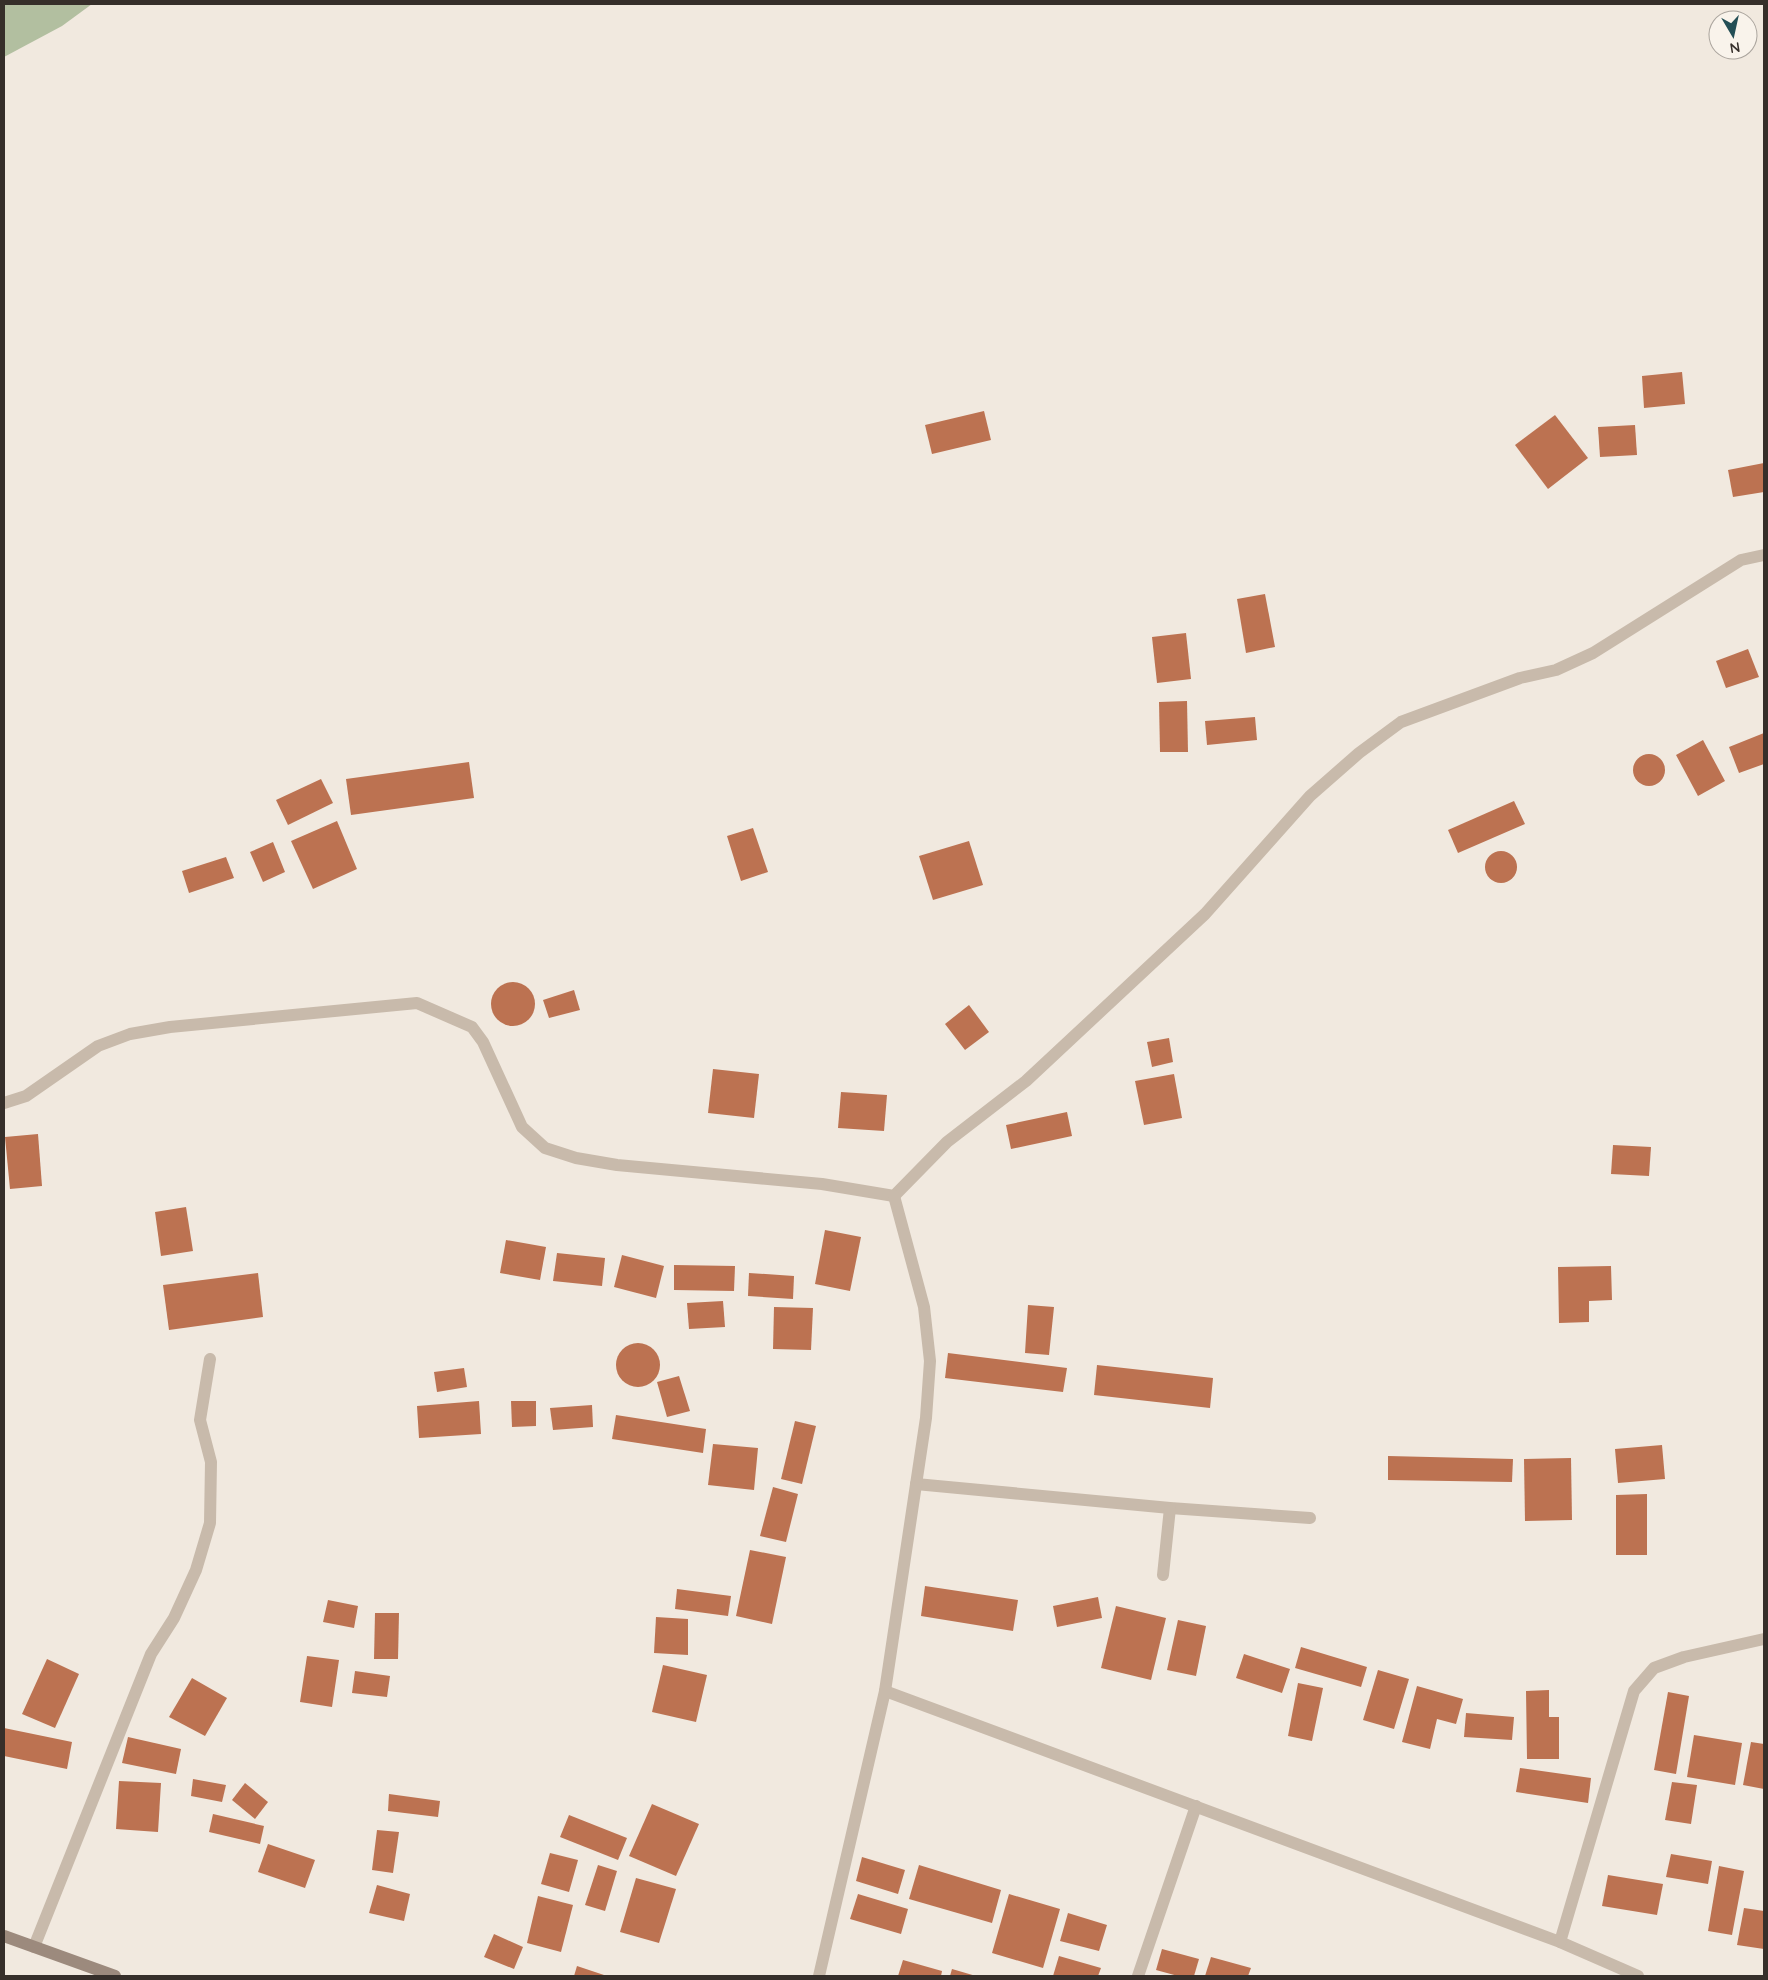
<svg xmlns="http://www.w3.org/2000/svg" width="1768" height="1980" font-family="Quicksand,sans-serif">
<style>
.green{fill:#b2bfa0}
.building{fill:#bc7251}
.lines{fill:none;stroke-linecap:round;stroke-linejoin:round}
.street{stroke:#c8baab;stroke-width:12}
.secondary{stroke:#9c8a7d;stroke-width:12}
</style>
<rect width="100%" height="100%" fill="#f1e9df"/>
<polygon class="green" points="4,4 92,4 62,26 4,57"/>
<g class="building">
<polygon points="1682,372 1685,404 1644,408 1642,376"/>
<polygon points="984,411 991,440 932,454 925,425"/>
<polygon points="1555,415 1588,458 1548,489 1515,445"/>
<polygon points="1635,425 1637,455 1600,457 1598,427"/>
<polygon points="1764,463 1764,492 1733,497 1728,470"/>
<polygon points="1265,594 1275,647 1246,653 1237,599"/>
<polygon points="1186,633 1191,679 1157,683 1152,637"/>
<polygon points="1748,649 1759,677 1726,688 1716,661"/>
<polygon points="1187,701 1188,752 1160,752 1159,702"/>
<polygon points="1255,717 1257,740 1207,745 1205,721"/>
<polygon points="1764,733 1764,764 1739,773 1729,747"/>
<polygon points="1703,740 1725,781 1698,796 1676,755"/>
<circle cx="1649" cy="770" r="16"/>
<polygon points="469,762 474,798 351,815 346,779"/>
<polygon points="321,779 333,803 288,825 276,800"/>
<polygon points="1514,801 1525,824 1458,853 1448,830"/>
<polygon points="337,821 357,869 313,889 291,841"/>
<polygon points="753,828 768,872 741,881 727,836"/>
<polygon points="969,841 983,885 933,900 919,856"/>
<polygon points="273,842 285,872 263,882 250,852"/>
<circle cx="1501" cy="867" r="16"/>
<polygon points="226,857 234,878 189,893 182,871"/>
<circle cx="513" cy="1004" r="22"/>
<polygon points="574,990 580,1010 549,1018 543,1000"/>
<polygon points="969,1005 989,1032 965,1050 945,1024"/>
<polygon points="1169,1038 1173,1062 1152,1067 1147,1042"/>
<polygon points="713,1069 759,1074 754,1118 708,1113"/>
<polygon points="1174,1074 1182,1118 1144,1125 1135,1081"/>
<polygon points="841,1092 887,1095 884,1131 838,1128"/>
<polygon points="1067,1112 1072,1136 1011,1149 1006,1125"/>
<polygon points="38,1134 42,1186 10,1189 5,1137"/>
<polygon points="1613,1145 1651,1147 1649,1176 1611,1174"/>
<polygon points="186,1207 193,1251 161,1256 155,1212"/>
<polygon points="825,1230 861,1237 850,1291 815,1284"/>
<polygon points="506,1240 546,1247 540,1280 500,1273"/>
<polygon points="557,1253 605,1258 602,1286 553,1281"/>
<polygon points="622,1255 664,1266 656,1298 614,1287"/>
<polygon points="674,1265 735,1266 734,1291 674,1290"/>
<polygon points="1611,1266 1612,1300 1589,1301 1589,1322 1559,1323 1558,1267"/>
<polygon points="258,1273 263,1317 169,1330 163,1285"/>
<polygon points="749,1273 794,1276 793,1299 748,1296"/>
<polygon points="723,1301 725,1327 689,1329 687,1303"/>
<polygon points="1028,1305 1054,1307 1049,1355 1025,1353"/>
<polygon points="774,1307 813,1308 811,1350 773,1349"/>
<circle cx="638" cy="1365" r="22"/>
<polygon points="948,1353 1067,1368 1063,1392 945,1378"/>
<polygon points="1097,1365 1213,1378 1210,1408 1094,1395"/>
<polygon points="464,1368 467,1387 437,1392 434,1372"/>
<polygon points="679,1376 690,1411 667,1417 657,1382"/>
<polygon points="479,1401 481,1434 419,1438 417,1406"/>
<polygon points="511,1401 536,1401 536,1426 512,1427"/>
<polygon points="592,1405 593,1427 553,1430 550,1408"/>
<polygon points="616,1415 706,1429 703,1453 612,1439"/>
<polygon points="795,1421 816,1426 802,1484 781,1479"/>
<polygon points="713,1444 758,1448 754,1490 708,1485"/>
<polygon points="1662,1445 1665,1479 1618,1483 1615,1449"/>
<polygon points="1388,1456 1513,1459 1512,1482 1388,1480"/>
<polygon points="1571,1458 1572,1520 1525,1521 1524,1459"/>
<polygon points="773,1487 798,1494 786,1542 760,1536"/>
<polygon points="1647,1494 1647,1555 1616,1555 1616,1495"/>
<polygon points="750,1550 786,1557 772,1624 736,1616"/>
<polygon points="925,1586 1018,1600 1013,1631 921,1616"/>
<polygon points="677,1589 731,1596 728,1616 675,1609"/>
<polygon points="1098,1597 1102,1618 1057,1627 1053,1606"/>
<polygon points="328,1600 358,1606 354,1628 323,1622"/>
<polygon points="1116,1606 1166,1618 1151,1680 1101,1668"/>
<polygon points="375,1613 399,1613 398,1659 374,1659"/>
<polygon points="656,1617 688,1619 688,1655 654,1653"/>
<polygon points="1178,1620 1206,1626 1196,1676 1167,1670"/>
<polygon points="1301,1647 1367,1667 1361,1687 1295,1668"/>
<polygon points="1244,1654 1290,1669 1282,1693 1236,1678"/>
<polygon points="307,1656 339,1660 332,1707 300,1702"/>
<polygon points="47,1659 79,1674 55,1728 22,1714"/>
<polygon points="663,1665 707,1675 696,1722 652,1712"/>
<polygon points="1378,1670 1409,1679 1394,1729 1363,1720"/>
<polygon points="355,1671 390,1676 387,1697 352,1693"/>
<polygon points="192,1678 227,1698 205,1736 169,1717"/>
<polygon points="1298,1683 1323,1688 1312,1741 1288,1736"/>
<polygon points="1417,1686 1463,1699 1456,1724 1437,1719 1430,1749 1402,1742"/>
<polygon points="1549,1690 1549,1717 1559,1717 1559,1759 1527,1759 1526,1691"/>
<polygon points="1668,1692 1689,1696 1676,1774 1654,1770"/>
<polygon points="1466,1713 1514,1717 1512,1740 1464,1737"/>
<polygon points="4,1728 72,1742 67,1769 4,1756"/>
<polygon points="1694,1735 1742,1743 1735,1785 1687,1777"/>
<polygon points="128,1737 181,1749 176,1774 122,1763"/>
<polygon points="1751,1742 1764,1744 1764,1789 1743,1785"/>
<polygon points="1520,1768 1591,1778 1588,1803 1516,1792"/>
<polygon points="193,1779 226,1785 222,1802 191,1796"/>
<polygon points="119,1781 161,1783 158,1832 116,1829"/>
<polygon points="1672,1782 1697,1785 1691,1824 1665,1820"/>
<polygon points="245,1783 268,1802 255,1819 232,1800"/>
<polygon points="389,1794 440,1801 438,1817 388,1811"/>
<polygon points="652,1804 699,1824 676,1876 629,1856"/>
<polygon points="213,1814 264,1826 260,1844 209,1832"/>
<polygon points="569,1815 627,1838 618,1860 560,1837"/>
<polygon points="377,1830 399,1832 393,1873 372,1870"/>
<polygon points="268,1844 315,1860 305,1888 258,1872"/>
<polygon points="550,1853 578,1860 569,1892 541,1884"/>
<polygon points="1671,1854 1712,1861 1708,1884 1666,1877"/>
<polygon points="862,1857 905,1870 898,1894 856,1881"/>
<polygon points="598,1865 617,1871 605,1911 585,1905"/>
<polygon points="919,1865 1001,1890 992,1923 909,1899"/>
<polygon points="1719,1866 1744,1871 1732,1935 1708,1931"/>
<polygon points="1608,1875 1663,1884 1657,1915 1602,1906"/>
<polygon points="636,1878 676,1889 659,1943 620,1932"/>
<polygon points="377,1885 410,1894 404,1921 369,1913"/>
<polygon points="858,1894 908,1909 901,1934 850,1919"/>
<polygon points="1009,1894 1060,1909 1043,1968 992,1953"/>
<polygon points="538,1896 573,1905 561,1952 527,1943"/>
<polygon points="1744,1908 1764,1911 1764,1949 1737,1945"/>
<polygon points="1068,1913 1107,1925 1099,1951 1060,1941"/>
<polygon points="494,1934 523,1947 514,1969 484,1957"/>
<polygon points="1162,1949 1199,1959 1194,1976 1178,1976 1156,1970"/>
<polygon points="1059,1956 1101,1968 1098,1976 1053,1976"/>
<polygon points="1211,1957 1251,1968 1248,1976 1205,1976"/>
<polygon points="903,1960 942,1971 941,1976 898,1976"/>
<polygon points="577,1966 607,1976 574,1976"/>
<polygon points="952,1969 976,1976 950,1976"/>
</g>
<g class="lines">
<g class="street">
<polyline points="4,1103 26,1096 98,1046 130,1034 170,1027 417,1003 472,1027 483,1042 522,1127 545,1148 576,1158 617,1165 822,1184 894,1196 947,1142 1026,1081 1205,914 1310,796 1359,753 1401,722 1520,678 1556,670 1593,653 1741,560 1764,555"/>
<polyline points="916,1484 1170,1508 1310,1518"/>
<polyline points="1163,1575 1170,1508"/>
<polyline points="885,1691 1560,1942 1638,1976"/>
<polyline points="1560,1942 1634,1691 1654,1668 1684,1657 1764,1639"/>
<polyline points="34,1947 151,1654 174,1618 196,1570 210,1523 211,1462 200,1420 210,1359"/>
<polyline points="819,1976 885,1691 926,1418 930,1361 924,1307 894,1196"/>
<polyline points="1138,1976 1196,1806"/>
</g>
<polyline class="secondary" points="4,1936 115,1976"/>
</g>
<rect width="1768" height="1980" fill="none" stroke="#362f2a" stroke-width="10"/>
<g transform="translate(1733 35) rotate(171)"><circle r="24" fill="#f9f3eb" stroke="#aba59e"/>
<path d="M0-4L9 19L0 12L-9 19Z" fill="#234e55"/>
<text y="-8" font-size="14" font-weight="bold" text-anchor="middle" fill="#362f2a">N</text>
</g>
</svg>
